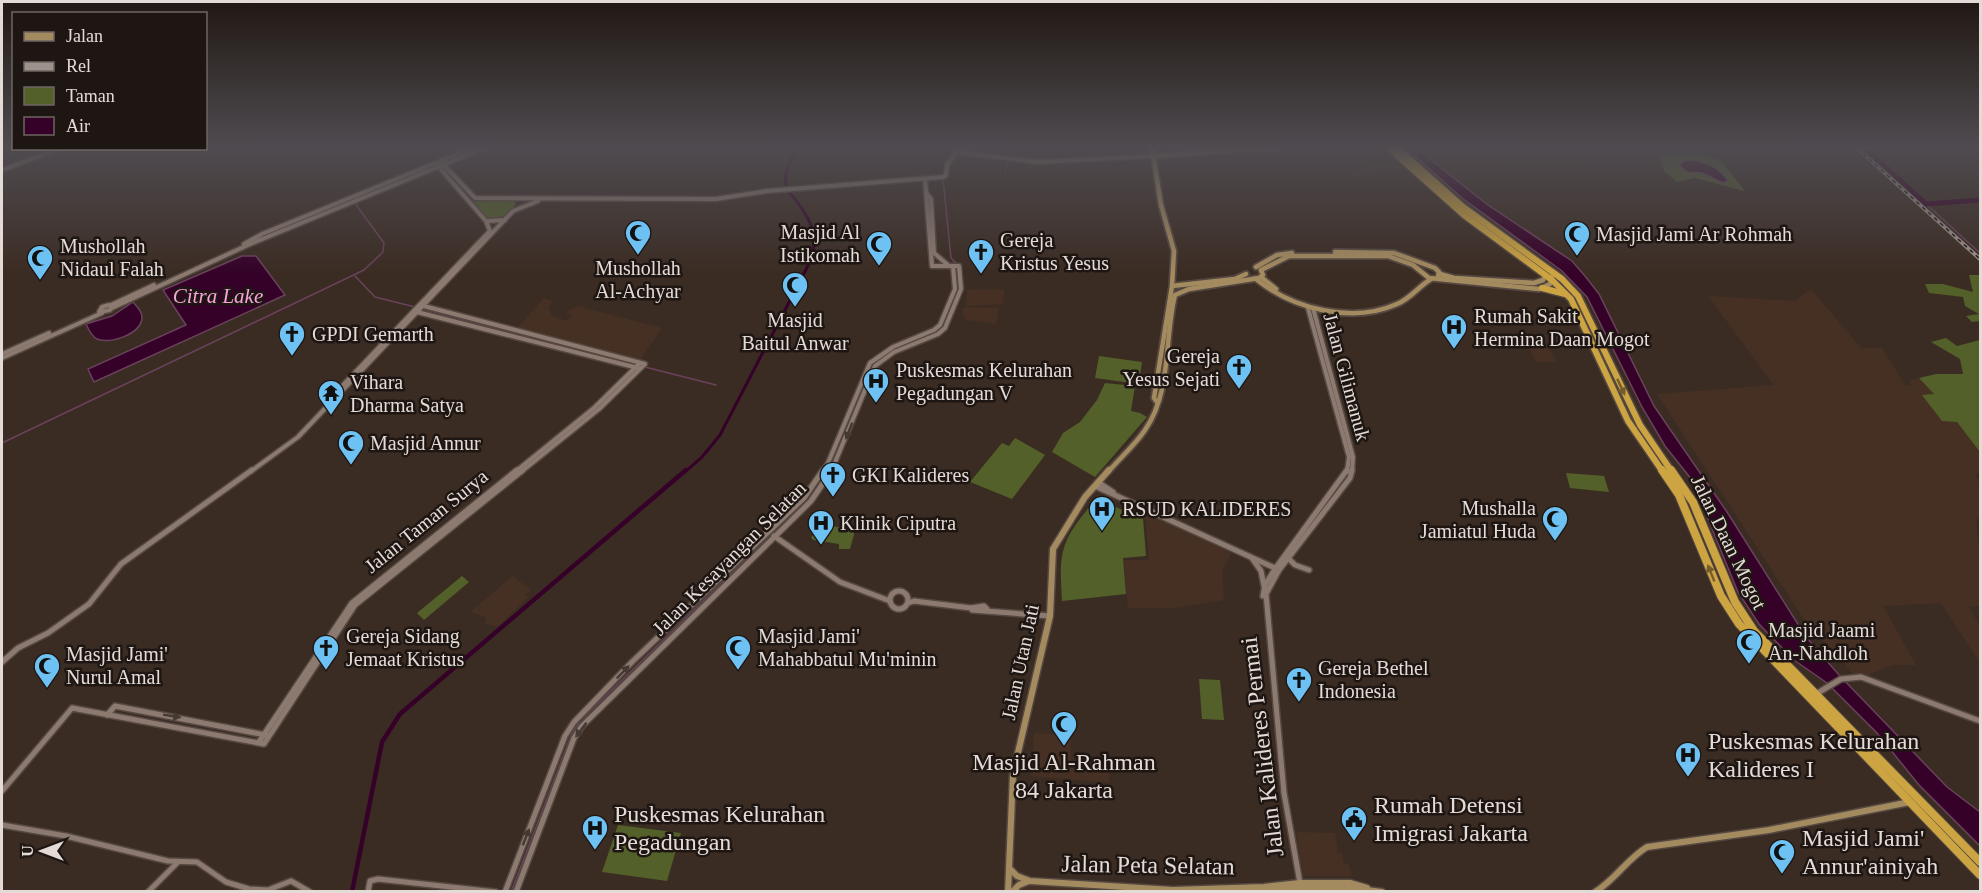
<svg xmlns="http://www.w3.org/2000/svg" width="1982" height="893" font-family="'Times New Roman',serif">
<style>
.built{fill:#463024}
.green{fill:#536029}
.water{fill:#350128;stroke:#6a425c;stroke-width:1.5}
.lines{fill:none;stroke-linecap:round;stroke-linejoin:round}
.stream{stroke:#6a425c;stroke-width:1.5}
.canal-far1{stroke:#350128;stroke-width:3}
.canal{stroke:#350128;stroke-width:4.5}
.river{stroke:#350128;stroke-width:5}
.tertiary-far1-casing{stroke:#544841;stroke-width:7}
.tertiary-casing{stroke:#544841;stroke-width:8}
.secondary-far1-casing{stroke:#544841;stroke-width:8}
.secondary-casing{stroke:#544841;stroke-width:9}
.trunk-far1-casing{stroke:#544841;stroke-width:9}
.trunk-casing{stroke:#544841;stroke-width:10}
.tertiary-far1{stroke:#8c7a70;stroke-width:4}
.tertiary{stroke:#8c7a70;stroke-width:5}
.secondary-far1{stroke:#a48a5f;stroke-width:4.5}
.secondary{stroke:#a48a5f;stroke-width:6}
.trunk-far1{stroke:#cda442;stroke-width:6}
.trunk{stroke:#cda442;stroke-width:8}
.rail-casing{stroke:#9e928c;stroke-width:4}
.rail{stroke:#1d1612;stroke-width:1.5;stroke-dasharray:4;stroke-linecap:butt}
.oneway{fill:#755d2a}
.oneway2{fill:#443933}
.labels{text-anchor:middle;dominant-baseline:central;stroke-width:5;stroke-linejoin:round;paint-order:stroke}
.poi-label{font-size:20px;fill:#e5dbd6;stroke:#1d1612;text-anchor:start}
.street-label{font-size:20px;fill:#e5dbd6;stroke:#1d1612}
.water-label{font-size:21px;font-style:italic;fill:#f8a1da;stroke:#1d1612}
.near-poi-label{font-size:24px;fill:#e5dbd6;stroke:#1d1612;text-anchor:start}
.near-street-label{font-size:24px;fill:#e5dbd6;stroke:#1d1612}
</style>
<rect width="100%" height="100%" fill="#3b2c23"/>
<g class="built">
<polygon points="1426,148 1569,148 1565,149 1573,162 1499,163 1452,172"/>
<polygon points="1399,162 1405,168 1351,177 1349,172 1349,170"/>
<polygon points="1004,289 1003,304 966,306 967,290"/>
<polygon points="1811,289 1861,348 1882,348 1905,385 1912,386 1910,380 1919,378 1935,395 1923,395 1957,422 1980,452 1980,473 1975,473 1980,487 1980,519 1976,519 1978,542 1980,543 1980,606 1968,606 1980,626 1980,663 1941,603 1883,606 1916,665 1893,665 1858,679 1805,621 1657,394 1774,385 1708,296 1795,301"/>
<polygon points="544,298 552,301 548,309 551,312 551,316 567,321 572,315 566,313 577,306 662,328 636,365 513,333"/>
<polygon points="963,307 999,308 996,324 967,320 963,316"/>
<polygon points="1523,335 1541,335 1557,362 1536,362"/>
<polygon points="1145,511 1231,553 1222,571 1224,600 1175,608 1128,608 1124,560 1149,560"/>
<polygon points="513,576 531,590 524,595 529,597 497,627 485,624 487,618 470,612"/>
<polygon points="1034,733 1070,736 1071,760 1110,761 1109,783 1031,776"/>
<polygon points="1296,832 1335,833 1338,853 1342,853 1344,863 1349,864 1352,876 1303,876"/>
<polygon points="1036,882 1132,891 1008,892 1013,883"/>
</g>
<g class="green">
<polygon points="1658,154 1705,156 1720,160 1745,191 1695,178 1677,182 1664,171"/>
<polygon points="471,198 513,200 516,204 504,219 487,219"/>
<polygon points="1969,275 1980,275 1980,321 1972,322 1966,316 1979,314 1965,306 1963,297 1929,293 1925,284 1943,284 1973,292"/>
<polygon points="1946,338 1957,346 1980,340 1980,452 1957,422 1942,421 1922,395 1934,394 1919,378 1936,374 1963,374 1960,359 1931,342"/>
<polygon points="1099,356 1142,362 1139,384 1095,378"/>
<polygon points="1105,383 1135,386 1131,411 1140,413 1147,417 1095,477 1052,452 1063,433 1080,422 1097,400"/>
<polygon points="1015,438 1045,455 1012,499 970,482 1002,443 1009,446"/>
<polygon points="1566,473 1604,476 1609,492 1570,488"/>
<path d="M1109,504l34,15 3,37 -23,2 3,36 -64,7c-3,-48 -2,-59 29,-96z"/>
<polygon points="824,524 855,531 850,549 839,549 839,544 813,540 811,537"/>
<polygon points="462,576 469,582 424,620 417,613"/>
<polygon points="1199,679 1220,680 1224,720 1202,719"/>
<polygon points="618,825 681,833 667,881 602,872"/>
</g>
<g class="water">
<polygon points="1406,148 1416,148 1488,205 1572,261 1585,276 1599,294 1654,406 1727,512 1806,637 1839,675 1947,787 1980,812 1980,846 1919,785 1877,733 1827,683 1794,660 1759,624 1738,592 1692,480 1665,446 1642,407 1587,297 1562,271 1462,198"/>
<path d="M1685,160c17,0 34,6 43,21l-5,2 -21,-10 -15,-1 -8,-7z"/>
<polygon points="242,256 256,256 285,295 94,382 88,369 186,325 163,290"/>
<path d="M133,302c4,5 10,10 9,17 -3,16 -32,25 -45,20 -6,-3 -8,-9 -11,-15l26,-8z"/>
</g>
<g class="lines">
<g class="stream">
<polyline points="1005,171 1012,148"/>
<polyline points="943,179 951,258 957,264"/>
<polyline points="1926,204 1980,253"/>
<polyline points="355,276 375,297 415,307"/>
<polyline points="423,309 636,365"/>
<path d="M934,332c16,-12 22,-35 24,-54"/>
<polyline points="645,367 716,385"/>
<polyline points="846,432 866,377"/>
<polyline points="2,443 364,270 383,252 384,243 354,202"/>
<polyline points="511,892 572,733 580,721 806,501 833,464"/>
</g>
<path class="canal-far1" d="M685,472l17,-15 18,-22 93,-179c1,-10 2,-19 -1,-28 -13,-38 -44,-35 -14,-80"/>
<polyline class="canal" points="352,892 382,742 400,714 686,470"/>
<polyline class="river" points="1865,148 1926,204 1980,200"/>
<g class="tertiary-far1-casing">
<g id="tertiary-far1">
<polyline points="1263,149 1278,148"/>
<polyline points="441,162 475,198 716,199 767,191 943,177 946,175 947,165 956,152 1038,162 1153,156"/>
<polyline points="2,170 61,148"/>
<polyline points="927,194 931,199 934,253 949,266"/>
<polyline points="487,221 505,220"/>
<polyline points="244,244 262,234 472,148"/>
<polygon points="109,305 112,307 110,310 99,312 102,307"/>
<polyline points="111,305 154,285"/>
<polyline points="420,305 645,364 599,409 521,472"/>
<polyline points="112,308 250,244 484,148"/>
<polyline points="1308,308 1349,457 1347,472"/>
<polyline points="1313,308 1353,457 1352,472"/>
<polyline points="417,312 638,368"/>
<polyline points="2,354 49,333"/>
<polyline points="2,358 102,313"/>
<polyline points="329,403 329,400 490,231 486,221 438,166"/>
<polyline points="250,472 298,437 513,211 538,201"/>
<polyline points="515,472 594,408 640,363"/>
<polyline points="822,472 828,463 870,363 893,347 934,330 940,325 955,289 953,266"/>
<polyline points="831,472 875,366 894,352 938,334 945,328 961,289 959,266 932,266 925,179"/>
</g>
</g>
<g class="tertiary-casing">
<g id="tertiary">
<polyline points="1098,482 1113,492"/>
<polyline points="1095,486 1277,569"/>
<polyline points="774,536 840,582 890,601"/>
<polyline points="1252,558 1261,571 1264,586"/>
<polyline points="1289,559 1295,565 1309,570"/>
<circle cx="899" cy="600" r="9"/>
<polyline points="1263,596 1265,585 1275,569 1347,470"/>
<polyline points="908,603 914,601 971,608 972,610 1050,616"/>
<polyline points="971,608 984,606 987,609"/>
<polyline points="2,662 18,648 48,633 89,604 121,564 252,470"/>
<polyline points="1816,694 1841,679 1861,677 1980,721"/>
<polyline points="107,715 115,706 266,735"/>
<polyline points="259,742 352,603 517,470"/>
<polyline points="2,791 72,708 264,744 355,605 523,470"/>
<polyline points="2,825 66,836 168,861 197,862 226,882 249,889 268,890 291,881 310,892"/>
<polyline points="1300,883 1284,793 1266,594 1279,570 1350,478 1352,470"/>
<polyline points="148,892 178,862"/>
<polyline points="368,892 370,881 378,879 496,892"/>
<polyline points="505,892 565,736 574,722 632,662 804,498 823,470"/>
<polyline points="516,892 574,738 582,726 811,501 832,470"/>
</g>
</g>
<g class="secondary-far1-casing">
<g id="secondary-far1">
<polyline points="1152,148 1161,205 1174,251 1172,286 1154,398 1157,402"/>
<polyline points="1153,156 1262,148"/>
<polyline points="1335,252 1394,253 1435,268 1439,272 1438,277"/>
<polyline points="1256,267 1277,255 1292,253"/>
<polyline points="1261,270 1289,256 1388,256 1413,265 1429,278 1539,289 1550,284 1552,276"/>
<polyline points="1440,274 1454,278 1534,283 1543,280 1546,275"/>
<polyline points="1261,277 1276,289"/>
<path d="M1256,279c37,30 96,45 141,25 13,-5 22,-18 34,-25"/>
<polyline points="1172,286 1235,279 1246,274"/>
<path d="M1108,472c12,-14 27,-27 37,-42 27,-38 19,-92 30,-135l14,-6 70,-11 4,-3 -2,-5"/>
</g>
</g>
<g class="secondary-casing">
<g id="secondary">
<polyline points="1009,868 1017,876 1030,881 1173,890 1264,887 1300,883 1350,883 1367,888"/>
<polyline points="1266,887 1343,887 1382,892"/>
<polyline points="1008,892 1013,774 1050,616 1053,549 1085,497 1109,470"/>
<polyline points="1012,892 1019,885 1029,881"/>
<path d="M1595,892c20,-12 32,-33 52,-45l122,-17 141,-28"/>
</g>
</g>
<g class="trunk-far1-casing">
<g id="trunk-far1">
<polyline points="1389,148 1464,215 1552,280 1571,299 1628,421 1663,472"/>
<polyline points="1397,148 1463,207 1562,279 1578,296 1640,425 1672,472"/>
<polyline points="1542,288 1565,294"/>
</g>
</g>
<g class="trunk-casing">
<g id="trunk">
<polyline points="1662,470 1679,495 1721,596 1739,624 1980,875"/>
<polyline points="1671,470 1693,502 1735,602 1754,631 1980,862"/>
</g>
</g>
<use href="#tertiary-far1" class="tertiary-far1"/>
<use href="#tertiary" class="tertiary"/>
<use href="#secondary-far1" class="secondary-far1"/>
<use href="#secondary" class="secondary"/>
<use href="#trunk-far1" class="trunk-far1"/>
<use href="#trunk" class="trunk"/>
<g class="rail-casing">
<polyline id="rail" points="1857,148 1980,259"/>
</g>
<use href="#rail" class="rail"/>
</g>
<defs><path id="oneway-solid" d="M-6-.8H1V-3.2L6.5 0L1 3.2V.8H-6Z" transform="scale(1.5)"/></defs>
<g class="oneway">
<use href="#oneway-solid" transform="translate(1621 387) rotate(65)"/>
<use href="#oneway-solid" transform="translate(1711 573) rotate(-112)"/>
</g>
<g class="oneway2">
<use href="#oneway-solid" transform="translate(849 431) rotate(111)"/>
<use href="#oneway-solid" transform="translate(623 672) rotate(-46)"/>
<use href="#oneway-solid" transform="translate(172 716) rotate(9)"/>
<use href="#oneway-solid" transform="translate(581 730) rotate(127)"/>
<use href="#oneway-solid" transform="translate(526 837) rotate(-69)"/>
</g>
<linearGradient id="sky" x2="0" y2="1"><stop stop-color="#201813"/><stop offset="0.54" stop-color="#4f4b50"/><stop offset="1" stop-color="#4f4b50" stop-opacity="0"/></linearGradient>
<rect width="1982" height="273" fill="url(#sky)"/>
<defs>
<g id="mosque-pin" transform="scale(1.35)"><path d="M0 17L-7.5 6A9.5 9.5 0 1 1 7.5 6Z" fill="#6ec2f3" stroke="#1d1612"/><path d="M3.5-4.9A6 6 0 1 0 3.5 4.9A5 5 0 1 1 3.5-4.9Z" fill="#111"/></g>
<g id="church-pin" transform="scale(1.35)"><path d="M0 17L-7.5 6A9.5 9.5 0 1 1 7.5 6Z" fill="#6ec2f3" stroke="#1d1612"/><path d="M-1.2-6h2.4v3.5h3.3v2.4h-3.3V6h-2.4V-.1h-3.3v-2.4h3.3Z" fill="#111"/></g>
<g id="hospital-pin" transform="scale(1.35)"><path d="M0 17L-7.5 6A9.5 9.5 0 1 1 7.5 6Z" fill="#6ec2f3" stroke="#1d1612"/><path d="M-5-5h3v3.5h4V-5h3V5h-3V1.5h-4V5h-3Z" fill="#111"/></g>
<g id="temple-pin" transform="scale(1.35)"><path d="M0 17L-7.5 6A9.5 9.5 0 1 1 7.5 6Z" fill="#6ec2f3" stroke="#1d1612"/><path d="M0-6L5-2H3V0L6.5 2.5H4V6H1.5V3h-3V6H-4V2.5H-6.5L-3 0V-2H-5Z" fill="#111"/></g>
<g id="civic-pin" transform="scale(1.35)"><path d="M0 17L-7.5 6A9.5 9.5 0 1 1 7.5 6Z" fill="#6ec2f3" stroke="#1d1612"/><path d="M-.6-6.5H3V-4.5H.6V-3L4-1V1h2V6H-6V1h2V-1L-.6-3ZM-1.2 2.5V6h2.4V2.5Z" fill="#111"/></g>
</defs>
<g fill-rule="evenodd">
<use href="#mosque-pin" x="638" y="233"/>
<use href="#mosque-pin" x="1577" y="234"/>
<use href="#mosque-pin" x="879" y="244"/>
<use href="#church-pin" x="981" y="252"/>
<use href="#mosque-pin" x="40" y="258"/>
<use href="#mosque-pin" x="795" y="285"/>
<use href="#hospital-pin" x="1454" y="327"/>
<use href="#church-pin" x="292" y="334"/>
<use href="#church-pin" x="1239" y="367"/>
<use href="#hospital-pin" x="876" y="381"/>
<use href="#temple-pin" x="331" y="393"/>
<use href="#mosque-pin" x="351" y="443"/>
<use href="#church-pin" x="833" y="475"/>
<use href="#hospital-pin" x="1102" y="509"/>
<use href="#mosque-pin" x="1555" y="519"/>
<use href="#hospital-pin" x="821" y="523"/>
<use href="#mosque-pin" x="1749" y="642"/>
<use href="#church-pin" x="326" y="648"/>
<use href="#mosque-pin" x="738" y="648"/>
<use href="#mosque-pin" x="47" y="666"/>
<use href="#church-pin" x="1299" y="680"/>
<use href="#mosque-pin" x="1064" y="724"/>
<use href="#hospital-pin" x="1688" y="755"/>
<use href="#civic-pin" x="1354" y="819"/>
<use href="#hospital-pin" x="595" y="828"/>
<use href="#mosque-pin" x="1782" y="852"/>
</g>
<g class="labels">
<g class="poi-label">
<text x="860" y="232" text-anchor="end">Masjid Al<tspan x="860" dy="23">Istikomah</tspan></text>
<text x="1596" y="234">Masjid Jami Ar Rohmah</text>
<text x="1000" y="240">Gereja<tspan x="1000" dy="23">Kristus Yesus</tspan></text>
<text x="60" y="246">Mushollah<tspan x="60" dy="23">Nidaul Falah</tspan></text>
<text x="638" y="268" text-anchor="middle">Mushollah<tspan x="638" dy="23">Al-Achyar</tspan></text>
<text x="1474" y="316">Rumah Sakit<tspan x="1474" dy="23">Hermina Daan Mogot</tspan></text>
<text x="795" y="320" text-anchor="middle">Masjid<tspan x="795" dy="23">Baitul Anwar</tspan></text>
<text x="312" y="334">GPDI Gemarth</text>
<text x="1220" y="356" text-anchor="end">Gereja<tspan x="1220" dy="23">Yesus Sejati</tspan></text>
<text x="896" y="370">Puskesmas Kelurahan<tspan x="896" dy="23">Pegadungan V</tspan></text>
<text x="350" y="382">Vihara<tspan x="350" dy="23">Dharma Satya</tspan></text>
<text x="370" y="443">Masjid Annur</text>
<text x="852" y="475">GKI Kalideres</text>
<text x="1536" y="508" text-anchor="end">Mushalla<tspan x="1536" dy="23">Jamiatul Huda</tspan></text>
<text x="1122" y="509">RSUD KALIDERES</text>
<text x="840" y="523">Klinik Ciputra</text>
<text x="1768" y="630">Masjid Jaami<tspan x="1768" dy="23">An-Nahdloh</tspan></text>
<text x="346" y="636">Gereja Sidang<tspan x="346" dy="23">Jemaat Kristus</tspan></text>
<text x="758" y="636">Masjid Jami'<tspan x="758" dy="23">Mahabbatul Mu'minin</tspan></text>
<text x="66" y="654">Masjid Jami'<tspan x="66" dy="23">Nurul Amal</tspan></text>
<text x="1318" y="668">Gereja Bethel<tspan x="1318" dy="23">Indonesia</tspan></text>
</g>
<g class="street-label">
<text transform="translate(1347 377) rotate(75)">Jalan Gilimanuk</text>
<text transform="translate(426 521) rotate(-39)">Jalan Taman Surya</text>
<text transform="translate(1729 542) rotate(64)">Jalan Daan Mogot</text>
<text transform="translate(729 558) rotate(-45)">Jalan Kesayangan Selatan</text>
<text transform="translate(1020 662) rotate(-78)">Jalan Utan Jati</text>
</g>
<g class="water-label">
<text x="218" y="296">Citra Lake</text>
</g>
<g class="near-poi-label">
<text x="1708" y="741">Puskesmas Kelurahan<tspan x="1708" dy="28">Kalideres I</tspan></text>
<text x="1064" y="762" text-anchor="middle">Masjid Al-Rahman<tspan x="1064" dy="28">84 Jakarta</tspan></text>
<text x="1374" y="805">Rumah Detensi<tspan x="1374" dy="28">Imigrasi Jakarta</tspan></text>
<text x="614" y="814">Puskesmas Kelurahan<tspan x="614" dy="28">Pegadungan</tspan></text>
<text x="1802" y="838">Masjid Jami'<tspan x="1802" dy="28">Annur'ainiyah</tspan></text>
</g>
<g class="near-street-label">
<text transform="translate(1262 747) rotate(-97)">Jalan Kalideres Permai</text>
<text transform="translate(1148 865) rotate(1)">Jalan Peta Selatan</text>
</g>
</g>
<rect width="1982" height="893" fill="none" stroke="#e5dbd6" stroke-width="6"/>
<rect x="12" y="12" width="195" height="138" fill="#1d1612" stroke="#6d6560" stroke-width="1.5"/>
<rect x="24" y="32" width="30" height="9" fill="#a48a5f" stroke="#6d6560" stroke-width="1.5"/>
<text x="66" y="42" font-size="18" fill="#e5dbd6">Jalan</text>
<rect x="24" y="62" width="30" height="9" fill="#9e928c" stroke="#6d6560" stroke-width="1.5"/>
<text x="66" y="72" font-size="18" fill="#e5dbd6">Rel</text>
<rect x="24" y="87" width="30" height="18" fill="#536029" stroke="#6d6560" stroke-width="1.5"/>
<text x="66" y="102" font-size="18" fill="#e5dbd6">Taman</text>
<rect x="24" y="117" width="30" height="18" fill="#350128" stroke="#6d6560" stroke-width="1.5"/>
<text x="66" y="132" font-size="18" fill="#e5dbd6">Air</text>
<g transform="translate(42 851) rotate(270)" stroke="#1d1612" stroke-width="4.5" paint-order="stroke">
<path d="M0-4.5L10 22L0 15L-10 22Z" fill="#e5dbd6"/>
<text y="-9" font-size="16" font-weight="bold" text-anchor="middle" fill="#e5dbd6">U</text>
</g>
</svg>
